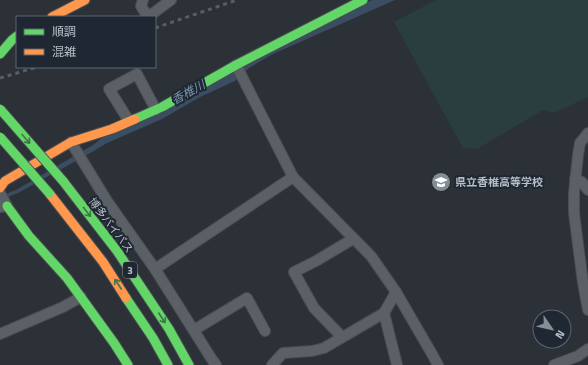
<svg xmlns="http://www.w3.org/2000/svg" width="588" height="365" font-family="'Titillium Web','Noto Sans JP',sans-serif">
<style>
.green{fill:#2b3e3f}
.water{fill:#3b4d60}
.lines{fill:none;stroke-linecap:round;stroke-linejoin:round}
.street-casing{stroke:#494d52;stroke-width:12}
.fast-casing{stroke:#494d52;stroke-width:11}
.slow-casing{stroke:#494d52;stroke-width:11}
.street{stroke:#5b6066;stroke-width:10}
.fast{stroke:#63d668;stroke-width:9}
.slow{stroke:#ff974d;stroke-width:9}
.rail{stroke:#5a5e63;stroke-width:3;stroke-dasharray:4 4;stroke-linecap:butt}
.fast-bridge-casing{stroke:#484d53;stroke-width:11;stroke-linecap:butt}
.fast-bridge{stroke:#63d668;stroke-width:9}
.oneway{stroke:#3e764a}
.labels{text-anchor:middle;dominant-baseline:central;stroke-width:4;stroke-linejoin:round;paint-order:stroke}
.shield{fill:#1f2832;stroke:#89919b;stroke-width:1}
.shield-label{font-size:10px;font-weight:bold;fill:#b6bec8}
.poi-label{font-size:11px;font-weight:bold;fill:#b6bec8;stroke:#1f2832;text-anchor:start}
.street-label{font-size:11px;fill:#b6bec8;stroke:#1f2832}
.water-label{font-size:12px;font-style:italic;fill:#7990a9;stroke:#1f2832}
</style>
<rect width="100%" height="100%" fill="#2b3137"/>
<polygon class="green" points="436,0 588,0 588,97 554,113 543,110 477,149 463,148 394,22"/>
<polygon class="water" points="372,0 395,0 273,54 249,68 235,81 200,97 162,119 105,144 94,151 18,193 0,200 0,196 16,190 93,145 103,137 351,10"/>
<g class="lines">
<g class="street-casing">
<g id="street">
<polyline points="143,0 141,6 148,17 171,0"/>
<polyline points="236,65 293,177 371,256 396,292 432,354 438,365"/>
<polyline points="129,121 109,89 137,74 156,110"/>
<polyline points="588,133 580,143 578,155 574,193 574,213 583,283 588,310"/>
<polyline points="71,142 107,201 155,269 211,358 216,365"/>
<polyline points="575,179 582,182 588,190"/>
<polyline points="0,193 7,206 0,207"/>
<polyline points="155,269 293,177"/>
<polyline points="384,313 397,365"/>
<polyline points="194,330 247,298 265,331"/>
<polyline points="0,334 63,307 81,297"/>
<polyline points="342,337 314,308 294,272 316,261 353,239"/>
<polyline points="272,365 283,353 312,351 324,348 384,313 396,292"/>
<polyline points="554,365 578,356 588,349"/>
</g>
</g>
<g class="fast-casing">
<g id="fast">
<polyline points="0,54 12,40 17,36"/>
<polyline points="135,119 162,107 236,65 363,0"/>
<polyline points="63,181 117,251 169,329 189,365"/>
<polyline points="7,206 29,236 67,278 114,343 128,365"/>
<polyline points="126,298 153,338 168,365"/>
</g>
</g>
<g class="slow-casing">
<g id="slow">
<polyline points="52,17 85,0"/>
<polyline points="0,188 5,181 71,142 112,129 135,119"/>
<polyline points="49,193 103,262 126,298"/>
</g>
</g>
<use href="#street" class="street"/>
<use href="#fast" class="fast"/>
<use href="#slow" class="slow"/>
<g class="rail">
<polyline points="155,28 237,0"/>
<polyline points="0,78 37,67"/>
</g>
<g class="fast-bridge-casing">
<g id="fast-bridge">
<polyline points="0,109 63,181"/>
<polyline points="0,137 49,193"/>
</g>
</g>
<use href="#fast-bridge" class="fast-bridge"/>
</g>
<defs><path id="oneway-shaft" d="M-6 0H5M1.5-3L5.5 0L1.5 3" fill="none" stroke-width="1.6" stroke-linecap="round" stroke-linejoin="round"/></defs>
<g class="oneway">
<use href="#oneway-shaft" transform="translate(26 139) rotate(49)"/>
<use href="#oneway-shaft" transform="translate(87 212) rotate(52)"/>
<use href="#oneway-shaft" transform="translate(118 284) rotate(-123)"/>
<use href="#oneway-shaft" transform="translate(162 318) rotate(57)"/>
</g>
<defs>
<g id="school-disc" transform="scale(1)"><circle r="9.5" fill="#858d95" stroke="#1f2832"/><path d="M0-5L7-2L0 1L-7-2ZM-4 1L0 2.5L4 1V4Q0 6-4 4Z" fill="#fff"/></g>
</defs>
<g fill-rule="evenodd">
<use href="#school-disc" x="441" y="182"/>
</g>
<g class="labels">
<rect class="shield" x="123" y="262" width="14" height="16" rx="3"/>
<g class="shield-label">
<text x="130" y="270">3</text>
</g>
<g class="poi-label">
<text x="455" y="182">県立香椎高等学校</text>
</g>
<g class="street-label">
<text transform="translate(111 225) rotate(53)">博多バイパス</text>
</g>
<g class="water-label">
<text transform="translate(188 92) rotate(-29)">香椎川</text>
</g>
</g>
<rect x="16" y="16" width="140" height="52" fill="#1f2832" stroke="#5b646e"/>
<rect x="24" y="29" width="20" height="6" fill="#63d668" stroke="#5b646e"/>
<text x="52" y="36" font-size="12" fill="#b6bec8">順調</text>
<rect x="24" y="49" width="20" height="6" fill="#ff974d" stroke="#5b646e"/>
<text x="52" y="56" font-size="12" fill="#b6bec8">混雑</text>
<g transform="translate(552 329) rotate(124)"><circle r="19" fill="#1f2832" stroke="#5b646e"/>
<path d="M0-3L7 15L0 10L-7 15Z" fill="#858d95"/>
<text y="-6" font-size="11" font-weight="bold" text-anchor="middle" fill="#b6bec8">N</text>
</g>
</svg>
